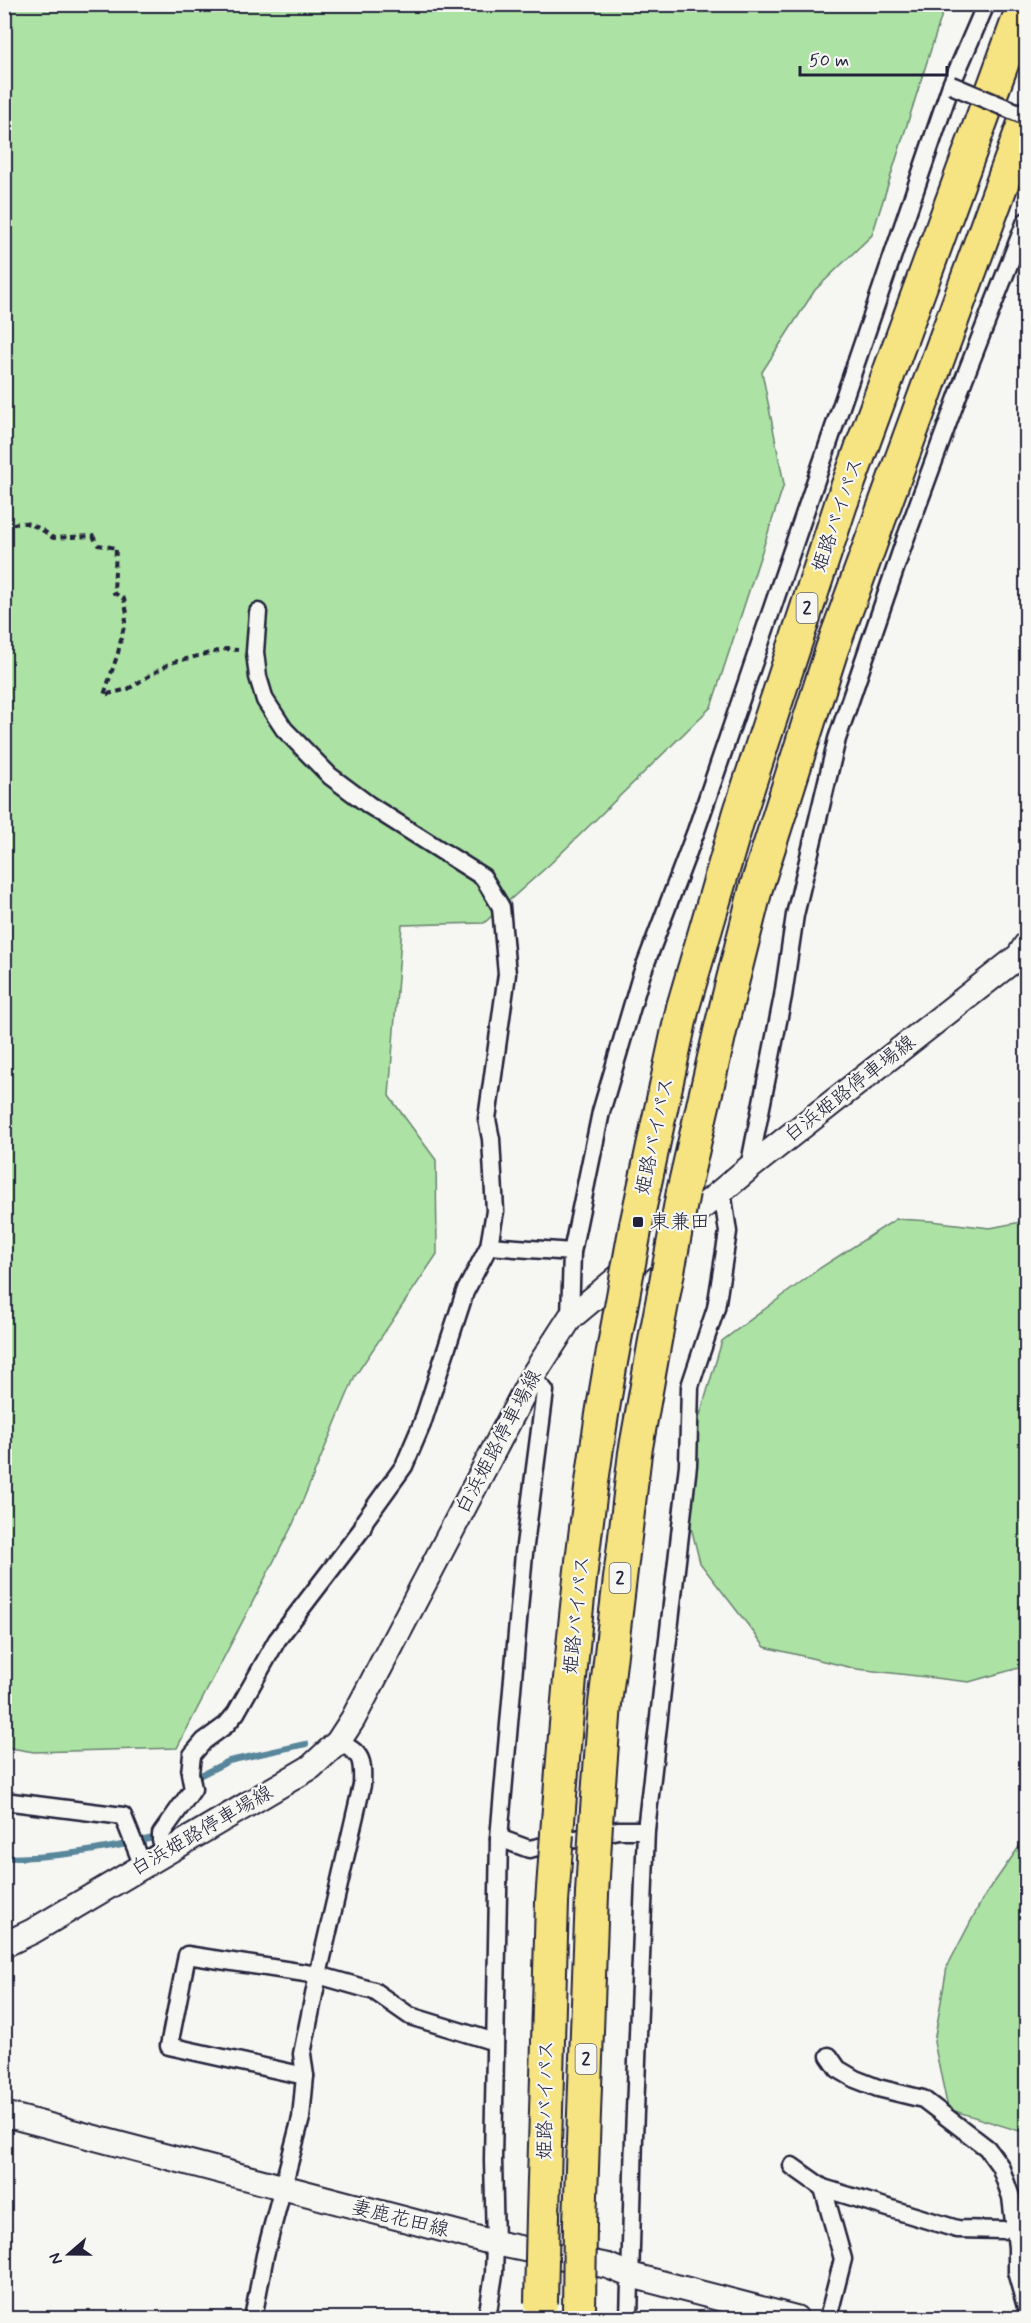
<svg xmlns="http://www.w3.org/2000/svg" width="1031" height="2323" font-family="Mynerve,'Klee One',sans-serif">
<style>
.green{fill:#ace2a4;stroke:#678270;stroke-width:1.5}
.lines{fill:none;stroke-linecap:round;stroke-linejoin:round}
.stream{stroke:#58869b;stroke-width:6}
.minor-casing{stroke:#22223b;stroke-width:21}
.secondary-casing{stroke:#22223b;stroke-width:28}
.motorway-casing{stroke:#22223b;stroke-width:36}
.path{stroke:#22223b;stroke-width:4;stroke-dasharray:6 4.5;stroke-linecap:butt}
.minor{stroke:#f6f6f2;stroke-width:16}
.secondary{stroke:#f6f6f2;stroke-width:24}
.motorway{stroke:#f6e381;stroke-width:32}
.minor-bridge-casing{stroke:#22223b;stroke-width:21;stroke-linecap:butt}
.motorway-bridge-casing{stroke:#22223b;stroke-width:36;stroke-linecap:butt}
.minor-bridge{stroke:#f6f6f2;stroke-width:16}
.motorway-bridge{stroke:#f6e381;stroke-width:32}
.poi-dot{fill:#22223b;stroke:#f6f6f2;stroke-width:2}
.labels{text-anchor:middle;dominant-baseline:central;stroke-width:4.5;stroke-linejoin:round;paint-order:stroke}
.shield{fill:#f6f6f2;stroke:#626272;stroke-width:1.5}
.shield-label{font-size:18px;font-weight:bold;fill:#22223b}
.street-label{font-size:20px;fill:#22223b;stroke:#f6f6f2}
.poi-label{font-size:20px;fill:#22223b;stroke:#f6f6f2;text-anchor:start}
</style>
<rect width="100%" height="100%" fill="#f6f6f2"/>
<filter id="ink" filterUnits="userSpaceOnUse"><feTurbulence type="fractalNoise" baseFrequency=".0167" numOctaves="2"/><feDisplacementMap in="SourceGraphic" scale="12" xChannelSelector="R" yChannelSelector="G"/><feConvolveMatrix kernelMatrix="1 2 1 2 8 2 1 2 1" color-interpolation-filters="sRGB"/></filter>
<g filter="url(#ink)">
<g class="green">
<polygon points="4,5 945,5 872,235 815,290 762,372 784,484 711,707 549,865 484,923 402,925 389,1096 436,1160 437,1254 355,1376 293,1524 177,1748 34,1752 5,1747"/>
<polygon points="896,1219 931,1221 990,1228 1026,1221 1026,1666 969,1682 857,1669 765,1647 700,1563 691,1527 692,1442 722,1341 820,1268"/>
<polygon points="1026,1837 1026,2133 948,2109 934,2042 947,1967 982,1900"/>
</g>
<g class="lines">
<g class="stream">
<polyline points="193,1779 229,1761 306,1744"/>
<path d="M4,1858c51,0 100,-8 149,-20l4,-6"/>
</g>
<g class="minor-casing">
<g id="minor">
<polyline points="749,1168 783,996 795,915 837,739 906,537 964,379 1026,221"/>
<polyline points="489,1246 572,1252"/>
<polyline points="570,1318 572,1252 601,1112 641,976 696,831 951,85 986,4"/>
<polyline points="4,1801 123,1816 143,1866"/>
<polyline points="499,1838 529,1849 618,1830 646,1830"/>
<polyline points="166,1851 161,1840 161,1834 193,1789 190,1773 192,1755 204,1741 226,1725 236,1713 277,1640 362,1529 365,1520 404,1466 422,1424 465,1292 489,1246 495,1211 491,1139 487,1119 507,974 501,907 483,877 369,805 330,776 284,729 265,700 258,677 255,652 258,612"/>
<polyline points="829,2056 838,2069 855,2079 878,2088 923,2099 987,2148 1000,2166 1011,2197 1017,2247 1017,2275 1026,2307"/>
<polyline points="305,2076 169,2046 187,1955 318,1975 374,1991 410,2016 495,2042"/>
<polyline points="792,2166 823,2188 957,2229 1003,2230"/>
<polyline points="823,2188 843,2259 828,2318"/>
<path d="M253,2318l12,-63 36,-137 4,-42 -3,-22 16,-79 44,-190c1,-26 0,-32 -24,-43"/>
<polyline points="487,2318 494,2274 495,2243 493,2160 499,1838 524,1553 545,1391 532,1377"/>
<polyline points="629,2318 634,2137 646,1830 688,1465 690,1386 716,1308 728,1232 722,1191"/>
</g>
</g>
<g class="secondary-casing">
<g id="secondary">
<polyline points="4,1945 33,1931 311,1767 338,1742 353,1719 532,1377 570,1318 749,1168 1019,956 1026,945"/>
<polyline points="4,2114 495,2243 608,2266 630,2275 796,2318"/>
</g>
</g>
<g class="motorway-casing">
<g id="motorway">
<polyline points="683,1192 722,1023 756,888 832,649 1026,118"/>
<polyline points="636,1225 683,1007 740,812 841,504 1024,4"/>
<polyline points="596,1823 605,1704 635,1453 656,1335"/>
<path d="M557,1834c12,-154 25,-308 52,-461"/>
<polyline points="543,2215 552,1902"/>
<polyline points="580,2223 592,1894"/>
</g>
</g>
<path class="path" d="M4,531c14,-17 36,-4 49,7l40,-2 5,9 18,3 -2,45 10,6 3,14 -9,40 -14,42 24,-6 42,-26 56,-14 12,1"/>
<use href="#minor" class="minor"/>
<use href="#secondary" class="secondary"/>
<use href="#motorway" class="motorway"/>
<g class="minor-bridge-casing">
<polyline id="minor-bridge" points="951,85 1026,116"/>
</g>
<g class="motorway-bridge-casing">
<g id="motorway-bridge">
<polyline points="656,1335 683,1192"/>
<polyline points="609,1373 636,1225"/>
<polyline points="592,1894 596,1823"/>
<polyline points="552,1902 557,1834"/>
<polyline points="541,2303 543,2215"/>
<polyline points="579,2312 580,2223"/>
</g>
</g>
<use href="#minor-bridge" class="minor-bridge"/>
<use href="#motorway-bridge" class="motorway-bridge"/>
</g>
</g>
<rect class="poi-dot" x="632" y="1216" width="12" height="12" rx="3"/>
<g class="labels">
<g class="shield">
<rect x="796.5" y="593" width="21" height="30" rx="4.5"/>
<rect x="609.5" y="1563" width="21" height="30" rx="4.5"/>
<rect x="575.5" y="2044" width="21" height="30" rx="4.5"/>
</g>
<g class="shield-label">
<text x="807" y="608">2</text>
<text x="620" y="1578">2</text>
<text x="586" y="2059">2</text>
</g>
<g class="street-label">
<text transform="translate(838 515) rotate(-71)">姫路バイパス</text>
<text transform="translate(850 1089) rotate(-38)">白浜姫路停車場線</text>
<text transform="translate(655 1136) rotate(-78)">姫路バイパス</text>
<text transform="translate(499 1442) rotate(-62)">白浜姫路停車場線</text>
<text transform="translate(577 1615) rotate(-84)">姫路バイパス</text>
<text transform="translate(202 1831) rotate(-30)">白浜姫路停車場線</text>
<text transform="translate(546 2100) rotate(-89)">姫路バイパス</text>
<text transform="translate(400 2219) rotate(14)">妻鹿花田線</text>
</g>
<g class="poi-label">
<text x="650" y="1222">東兼田</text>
</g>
</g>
<rect width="1031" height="2323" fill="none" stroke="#f6f6f2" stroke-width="24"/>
<rect x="12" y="12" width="1007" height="2299" fill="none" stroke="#22223b" stroke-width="2" filter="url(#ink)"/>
<g transform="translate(69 2254) rotate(250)" stroke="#f6f6f2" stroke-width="4.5" paint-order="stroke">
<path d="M0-4.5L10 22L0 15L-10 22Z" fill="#22223b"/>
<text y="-9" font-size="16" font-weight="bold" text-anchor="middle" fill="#22223b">N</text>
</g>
<path d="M800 66v9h147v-9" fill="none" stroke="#22223b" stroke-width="3"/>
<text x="809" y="66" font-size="18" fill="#22223b" stroke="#f6f6f2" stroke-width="4.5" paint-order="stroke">50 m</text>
</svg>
